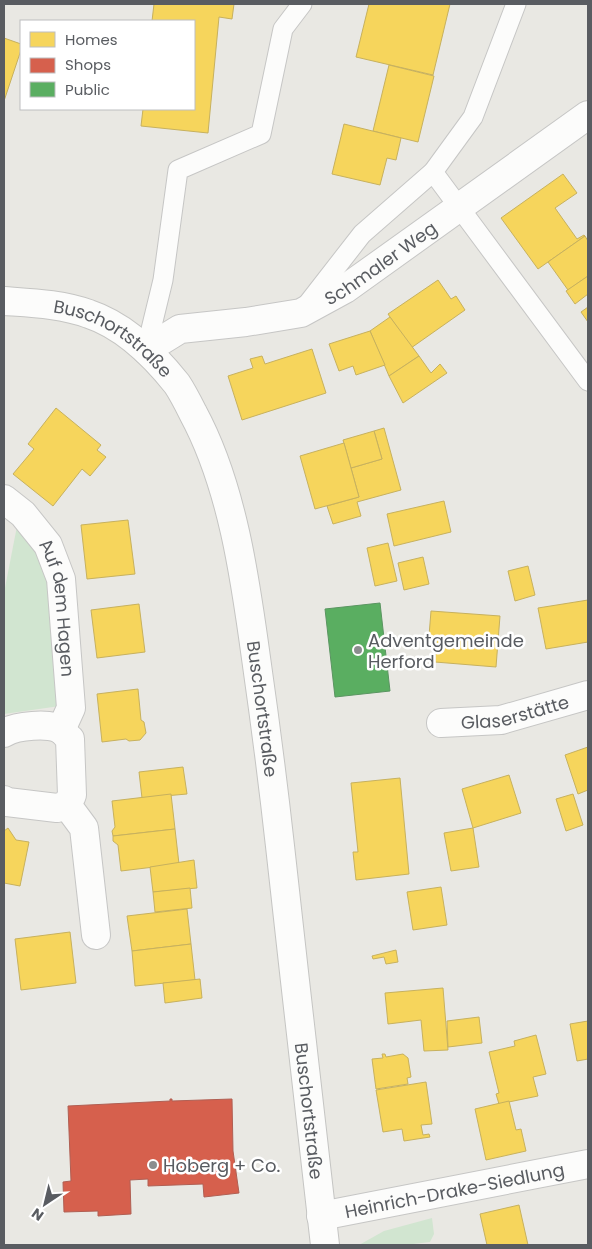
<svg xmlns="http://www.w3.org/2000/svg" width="592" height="1249" font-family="Poppins,sans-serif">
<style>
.green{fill:#d1e5d0}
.homes{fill:#f6d55c;stroke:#c7b15e}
.shops{fill:#d6604d;stroke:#b05f53}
.public{fill:#5aae61;stroke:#5a9561}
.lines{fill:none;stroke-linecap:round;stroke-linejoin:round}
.lane-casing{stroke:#c6c6c5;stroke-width:21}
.street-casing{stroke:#c6c6c5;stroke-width:30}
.secondary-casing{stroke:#c5c5c3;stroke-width:30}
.lane{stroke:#fcfcfb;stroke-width:19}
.street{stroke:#fcfcfb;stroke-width:28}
.secondary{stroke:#fcfcfb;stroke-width:28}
.poi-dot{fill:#8b8d8e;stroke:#fff;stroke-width:2}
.labels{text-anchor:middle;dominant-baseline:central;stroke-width:5;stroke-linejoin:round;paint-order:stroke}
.street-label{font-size:18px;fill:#595c61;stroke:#fff}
.poi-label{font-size:18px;fill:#595c61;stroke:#fff;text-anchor:start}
</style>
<rect width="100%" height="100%" fill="#e9e8e3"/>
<g class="green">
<polygon points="18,521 39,552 51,584 60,706 4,714 4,593"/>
<polygon points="432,1218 434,1234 430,1242 405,1245 359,1245 384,1231"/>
</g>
<g class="homes">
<polygon points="154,4 234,4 232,19 219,17 208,133 141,126 143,109 194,109 194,21 152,21"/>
<polygon points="369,4 450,4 433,75 356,57"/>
<polygon points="4,38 21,44 21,50 4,101"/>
<polygon points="389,65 434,76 418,142 373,131"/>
<polygon points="344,124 401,138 396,160 387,158 380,185 332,174"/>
<polygon points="563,174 577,193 555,208 577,239 584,235 585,236 538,269 501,218"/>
<polygon points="585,236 588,241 588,276 568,290 548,262"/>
<polygon points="588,276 588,294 575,304 566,291"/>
<polygon points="438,280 451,299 456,296 465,310 411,348 388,314"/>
<polygon points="588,307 588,322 581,312"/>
<polygon points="390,317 419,356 389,376 370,331"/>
<polygon points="370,331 385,365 356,375 353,366 339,371 329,344"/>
<polygon points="312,349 326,393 242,420 228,376 253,368 250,359 262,356 265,364"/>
<polygon points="419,356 431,373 440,364 447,373 403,403 389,376"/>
<polygon points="56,408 101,445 97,450 106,457 90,476 82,469 53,506 13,474 34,449 28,444"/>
<polygon points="384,428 401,490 357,502 361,516 333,524 327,506 359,497 351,468 382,459 374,431"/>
<polygon points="374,431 382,459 351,468 343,440"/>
<polygon points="344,443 359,497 315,509 300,456"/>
<polygon points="444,501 451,532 394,546 387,514"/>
<polygon points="128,520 135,574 87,579 81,525"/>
<polygon points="388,543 397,581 375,586 367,548"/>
<polygon points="423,557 429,584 404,590 398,563"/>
<polygon points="528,566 535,595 515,601 508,571"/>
<polygon points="588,600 588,642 546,649 538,608"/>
<polygon points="139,604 145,652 97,658 91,610"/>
<polygon points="431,611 500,616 496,667 435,662 437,637 429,636"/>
<polygon points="138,689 141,720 144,722 146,733 140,740 129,741 126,739 102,742 97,694"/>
<polygon points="588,747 588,790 578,794 565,755"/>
<polygon points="183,767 187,794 142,798 139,772"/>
<polygon points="509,775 521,813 473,828 462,789"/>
<polygon points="400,778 409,874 356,880 353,852 358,852 351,783"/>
<polygon points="171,794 175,829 113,836 112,831 115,827 112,801"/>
<polygon points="573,794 583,825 566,831 556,799"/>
<polygon points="8,828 16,840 29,842 20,886 4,883 4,831"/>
<polygon points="473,828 479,867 451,871 444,833"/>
<polygon points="175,829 179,864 121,871 118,845 113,841 113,836"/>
<polygon points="194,860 197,888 153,892 150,867"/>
<polygon points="441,887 447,925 413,930 407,892"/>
<polygon points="190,888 192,908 155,912 153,892"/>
<polygon points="187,909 191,944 132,951 127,916"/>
<polygon points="70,932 76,983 21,990 15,939"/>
<polygon points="191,944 195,980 135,986 132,951"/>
<polygon points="396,950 398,962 386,964 384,957 373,959 372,956"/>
<polygon points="200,979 202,998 165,1003 163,983"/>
<polygon points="443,988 448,1050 424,1051 421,1020 388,1024 385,993"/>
<polygon points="479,1017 482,1043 448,1047 447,1021"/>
<polygon points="588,1021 588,1059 577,1061 570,1024"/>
<polygon points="536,1035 546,1074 533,1077 538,1096 499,1104 496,1094 499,1093 489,1052 515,1046 514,1041"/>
<polygon points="382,1054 385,1054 386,1057 403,1054 408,1058 411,1077 407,1078 408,1084 376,1089 372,1059 383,1058"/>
<polygon points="426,1082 432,1124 421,1125 423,1135 429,1134 430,1137 404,1141 402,1129 383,1132 376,1090"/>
<polygon points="509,1101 516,1130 521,1129 526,1151 486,1160 475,1109"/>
<polygon points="519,1205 528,1245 487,1245 480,1214"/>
</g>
<polygon class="shops" points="170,1099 172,1099 172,1101 232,1099 233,1151 239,1193 204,1197 203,1184 148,1186 148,1179 130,1180 131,1214 98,1216 98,1211 64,1212 63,1182 71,1181 68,1106 170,1101"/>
<polygon class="public" points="380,603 390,691 335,697 325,609"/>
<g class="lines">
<g class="lane-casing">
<g id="lane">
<polyline points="433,172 588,381"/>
<polyline points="306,306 362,234 433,172 473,117 516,4"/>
<polyline points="146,350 163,280 178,170 261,134 283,29 302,4"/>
</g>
</g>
<g class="street-casing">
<g id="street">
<path id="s1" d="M146,350l34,-21 66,-7 55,-9 44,-24 243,-174"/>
<path id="s2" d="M4,499l19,15 25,31 13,34 10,129 -10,22"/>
<path id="s3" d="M441,723l60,-3 87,-25"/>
<path d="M4,733c11,-7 46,-11 58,-3 3,3 5,7 8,9l2,56 -5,10 -10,3 -50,-6 -3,-2"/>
<polyline points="67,805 84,828 96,935"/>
<path id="s4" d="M321,1216l267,-52"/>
</g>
</g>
<g class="secondary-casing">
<g id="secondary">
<path id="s5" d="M4,301c28,2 58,3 85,13 36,12 65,41 88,70 6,9 11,19 16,29 39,72 52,164 63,245 9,63 17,125 24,188 15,133 29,266 45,399"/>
</g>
</g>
<use href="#lane" class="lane"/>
<use href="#street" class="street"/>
<use href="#secondary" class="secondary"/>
</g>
<g class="poi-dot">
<circle cx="358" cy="650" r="5"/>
<circle cx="153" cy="1165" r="5"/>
</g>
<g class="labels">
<g class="street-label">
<text stroke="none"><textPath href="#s1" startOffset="256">Schmaler Weg</textPath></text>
<text stroke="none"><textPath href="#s5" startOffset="119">Buschortstraße</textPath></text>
<text stroke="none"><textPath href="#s2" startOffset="128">Auf dem Hagen</textPath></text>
<text stroke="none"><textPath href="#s5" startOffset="539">Buschortstraße</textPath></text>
<text stroke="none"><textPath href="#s3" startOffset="75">Glaserstätte</textPath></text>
<text stroke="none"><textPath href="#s5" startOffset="944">Buschortstraße</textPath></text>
<text stroke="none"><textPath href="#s4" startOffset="136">Heinrich-Drake-Siedlung</textPath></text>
</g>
<g class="poi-label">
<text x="368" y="640">Adventgemeinde<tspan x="368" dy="21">Herford</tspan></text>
<text x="163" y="1165">Hoberg + Co.</text>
</g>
</g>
<rect width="592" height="1249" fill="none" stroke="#595c61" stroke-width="10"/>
<rect x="20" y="20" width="175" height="90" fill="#ffffff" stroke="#bdbec0"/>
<rect x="30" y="32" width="25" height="15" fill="#f6d55c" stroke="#bdbec0"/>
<text x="65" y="45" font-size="15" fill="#595c61">Homes</text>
<rect x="30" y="58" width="25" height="15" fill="#d6604d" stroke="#bdbec0"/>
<text x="65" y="70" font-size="15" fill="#595c61">Shops</text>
<rect x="30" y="82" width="25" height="15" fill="#5aae61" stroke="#bdbec0"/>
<text x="65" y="95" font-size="15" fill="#595c61">Public</text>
<g transform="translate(45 1204) rotate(215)" stroke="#ffffff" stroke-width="4" paint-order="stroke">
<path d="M0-4L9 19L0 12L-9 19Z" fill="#595c61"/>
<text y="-8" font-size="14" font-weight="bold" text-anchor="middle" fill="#595c61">N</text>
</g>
</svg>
